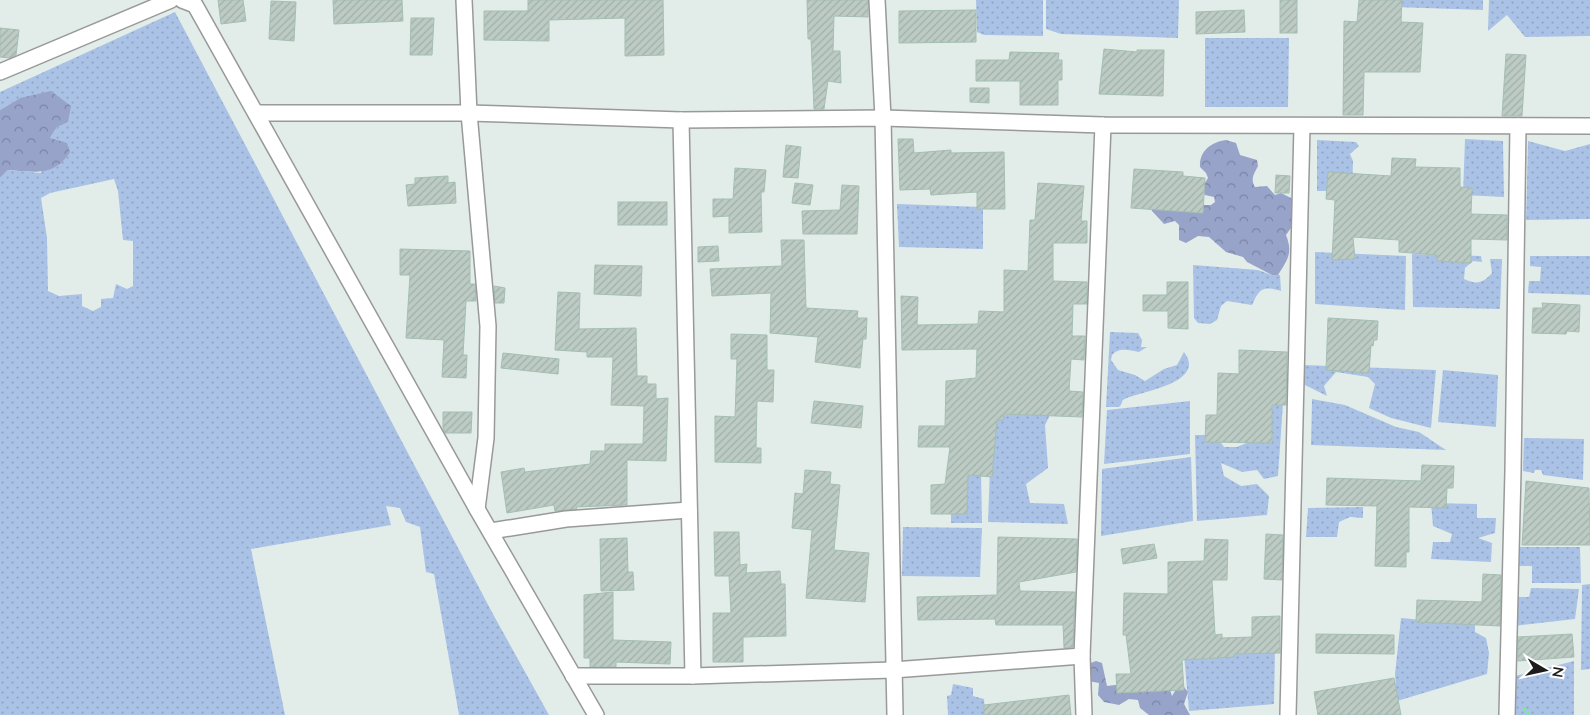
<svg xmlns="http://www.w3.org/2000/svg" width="1590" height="715" font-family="Lato,sans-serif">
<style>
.grass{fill:url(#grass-dots);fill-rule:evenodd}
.forest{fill:url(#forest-crowns)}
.building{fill:url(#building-hatch);stroke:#a5beb2}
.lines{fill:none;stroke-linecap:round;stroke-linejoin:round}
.street-casing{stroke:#999;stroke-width:18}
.path{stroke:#6df387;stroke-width:3;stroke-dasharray:2.5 2.5;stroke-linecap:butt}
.street{stroke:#fff;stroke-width:15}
</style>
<defs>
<pattern id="grass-dots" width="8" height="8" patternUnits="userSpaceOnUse" patternTransform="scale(1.25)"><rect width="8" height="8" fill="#aac2e5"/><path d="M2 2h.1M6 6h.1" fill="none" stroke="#92a6c4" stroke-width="1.8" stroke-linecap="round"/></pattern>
<pattern id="forest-crowns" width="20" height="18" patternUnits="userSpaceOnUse" patternTransform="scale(1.25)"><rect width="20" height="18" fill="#98a3ca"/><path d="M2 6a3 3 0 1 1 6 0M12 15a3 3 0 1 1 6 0" fill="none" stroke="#7b84a3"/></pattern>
<pattern id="building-hatch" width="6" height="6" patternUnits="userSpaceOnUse" patternTransform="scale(1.25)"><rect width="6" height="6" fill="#bcccc4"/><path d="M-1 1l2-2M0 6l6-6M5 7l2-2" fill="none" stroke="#a1afa8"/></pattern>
</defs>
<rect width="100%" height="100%" fill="#e2edea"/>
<g class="grass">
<polygon points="976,0 1043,0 1043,36 984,35 977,32"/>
<polygon points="1046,0 1179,0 1178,38 1061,34 1046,29"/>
<polygon points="1396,0 1483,0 1483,10 1395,7"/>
<polygon points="1489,0 1590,0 1590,36 1525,37 1507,15 1488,31"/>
<path d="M175,12l319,604 55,99h-90l-25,-141 -8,-2 -6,-45 -14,-5 -6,-14 -14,-2 5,19 -140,24 34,166h-285v-537l8,-8 33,3 9,-35 7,-11 -37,-29 -20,12v-18zM114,179l4,12 5,49 10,1v45l-6,3 -11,-5 -3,14 -12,1v8l-8,4 -11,-5v-12l-23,2 -11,-5 -1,-53 -6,-40 9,-5z"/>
<polygon points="1205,38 1289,38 1288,107 1205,107"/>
<polygon points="1465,139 1503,141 1504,197 1463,195"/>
<polygon points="1317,140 1356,142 1359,146 1350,154 1353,161 1352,191 1317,191"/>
<polygon points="1528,141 1565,151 1590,144 1590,219 1526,220"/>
<polygon points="897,204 983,207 983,249 899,247"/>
<polygon points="1315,252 1406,256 1405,310 1315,304"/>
<path d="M1412,254l69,2 1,6 -9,-1 -8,7 -1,11c13,6 19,4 28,-6l-2,-14h12l-2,50 -87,-2z"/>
<polygon points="1530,256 1590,256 1590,295 1528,293 1529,281 1540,281 1541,267 1530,266"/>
<path d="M1193,265l65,5 14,5h8l1,16c-18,-5 -21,-4 -29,14l-25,-4 -6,5 -4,14 -7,4 -12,-1 -4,-5z"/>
<path d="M1110,332l28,1 4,7 -1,7h6l-8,5c-10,-2 -20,-5 -27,3l-1,5 7,10 17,5 10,6 19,-12 13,-4 7,-13c23,30 -40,39 -57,46 -8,3 -3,5 -8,9h-13z"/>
<polygon points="1303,365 1436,370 1431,428 1391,418 1369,408 1375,384 1368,377 1336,372 1324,386 1327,396 1303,384"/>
<polygon points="1443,370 1498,375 1496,427 1438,422"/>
<polygon points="1312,399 1345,405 1396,427 1419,432 1446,450 1311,445"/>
<polygon points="1190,401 1190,454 1104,464 1107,410"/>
<polygon points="1283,403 1278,476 1264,479 1257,470 1242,472 1221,463 1224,476 1241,486 1257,484 1269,496 1267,515 1197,521 1195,435 1216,435 1224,447 1237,447 1263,436 1265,404"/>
<polygon points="992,414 1050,415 1045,425 1048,468 1026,484 1030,503 1064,504 1068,524 988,522"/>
<polygon points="1524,438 1584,439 1583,480 1543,475 1541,470 1535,470 1534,473 1523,471"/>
<polygon points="1191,457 1193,521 1101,536 1102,469"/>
<polygon points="959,472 981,472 982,523 951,523 951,507"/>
<polygon points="1431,503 1477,504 1477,518 1496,518 1495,533 1478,538 1492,543 1491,562 1431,559 1433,542 1450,542 1452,534 1433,526"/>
<polygon points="1363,507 1363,518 1350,517 1339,522 1337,537 1306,537 1308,508"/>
<polygon points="903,527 982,528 980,577 902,576"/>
<polygon points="1520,547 1580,547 1581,583 1532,583 1532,566 1519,566"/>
<polygon points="1590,584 1590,669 1581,670 1582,585"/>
<polygon points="1531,588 1579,589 1575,619 1514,626 1516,597 1529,597"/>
<polygon points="1401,618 1475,625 1475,632 1486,638 1489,653 1487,674 1397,701 1395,674"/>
<polygon points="1275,649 1274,704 1189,711 1184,655"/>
<polygon points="1574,661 1574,715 1515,715 1510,693 1511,677"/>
<polygon points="953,684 973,688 973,696 984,699 985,715 948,715 947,696 951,695"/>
</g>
<g class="forest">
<path d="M51,91l20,15 -3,16 -11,5 -7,11 17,5 3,9c-16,25 -35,20 -62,18l-8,8v-68l20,-12z"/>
<path d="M1226,140l10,3 4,12 17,5 1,6c-4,8 -8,13 -3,21l12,-1 8,9 6,-2 16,8 -4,24 -7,10c7,18 2,24 -8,40h-6l-25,-13 -4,-5 -17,-5 -17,-15 -11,-1 -12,7 -7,-3v-15l-4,-4 -11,3 -12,-13 -2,-6h61l4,-3 -1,-5 -9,-2 -4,-6 7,-11 -2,-5 -6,-6c-1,-16 11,-25 26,-27z"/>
<polygon points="1096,661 1102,663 1107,686 1123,684 1170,690 1172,696 1178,686 1184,687 1188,692 1184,704 1190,715 1149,715 1140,708 1138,700 1129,699 1119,705 1104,702 1098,695 1099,683 1088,681 1088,664"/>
</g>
<g class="building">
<polygon points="218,0 243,0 246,21 221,24"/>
<polygon points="333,0 402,0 403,21 334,24"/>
<polygon points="528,0 663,0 664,55 625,56 625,18 549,20 549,41 484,40 484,11 528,11"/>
<polygon points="807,0 868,0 868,17 834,16 833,51 840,51 841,83 828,81 824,109 814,109 811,39 808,39"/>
<rect x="1280" y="0" width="17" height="33"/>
<polygon points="1359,0 1402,0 1401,22 1423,23 1420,72 1364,72 1363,115 1343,115 1344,21 1357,22"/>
<polygon points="271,1 296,2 294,41 269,39"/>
<polygon points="976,10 976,42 899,43 899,11"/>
<polygon points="1244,10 1245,32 1196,34 1196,12"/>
<polygon points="411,18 434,18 432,55 410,55"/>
<polygon points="0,28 19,30 16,55 10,58 0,57"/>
<polygon points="1104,49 1137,52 1137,50 1164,50 1163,96 1099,94"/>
<polygon points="1010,52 1059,53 1058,60 1062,60 1062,80 1058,80 1058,105 1020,105 1020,81 976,81 976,60 1009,60"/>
<polygon points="1506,54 1526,55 1522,116 1502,116"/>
<polygon points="970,88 989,88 989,103 970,102"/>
<polygon points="898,139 913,139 914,153 951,150 951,153 1004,152 1005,209 977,209 977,192 931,195 930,189 900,190"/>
<polygon points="786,145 801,147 798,178 783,177"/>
<polygon points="1392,158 1416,159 1415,167 1460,168 1460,187 1472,188 1471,214 1507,215 1507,240 1471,239 1471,263 1437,261 1437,255 1399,252 1399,240 1353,237 1355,259 1332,260 1335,200 1326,199 1328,172 1391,176"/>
<polygon points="735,168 766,170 764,192 761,192 762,232 729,233 729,216 713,217 713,199 733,199"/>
<polygon points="1134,169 1183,172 1183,176 1205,178 1203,213 1131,208"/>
<polygon points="1276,175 1290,176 1289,193 1275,193"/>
<polygon points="448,176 448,183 455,182 456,203 408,206 406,185 415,184 415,178"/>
<polygon points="795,183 813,185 810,205 792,203"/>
<polygon points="1038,183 1084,186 1081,221 1087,221 1087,243 1053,243 1053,281 1087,282 1087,304 1073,304 1072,336 1085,336 1084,360 1071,359 1069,391 1083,392 1082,417 1003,414 1004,420 997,420 992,477 968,475 967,514 931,514 931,485 945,484 950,447 918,447 919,426 945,426 946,381 976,378 977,349 902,350 901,296 918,297 917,325 978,324 979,311 1004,312 1004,270 1028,271 1030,220 1035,220"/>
<polygon points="842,185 859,186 857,234 803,234 802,211 840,210"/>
<rect x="618" y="202" width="49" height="23"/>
<polygon points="781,240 804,240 806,308 858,311 857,318 867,318 866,339 863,339 860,368 815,362 818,337 770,333 771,293 712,296 710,269 782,266"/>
<polygon points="718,246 719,261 698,262 698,247"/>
<polygon points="400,249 470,251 470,284 475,284 476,301 466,301 463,355 467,355 466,378 442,377 444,340 406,338 410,275 400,275"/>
<polygon points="595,265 642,266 641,296 594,294"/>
<polygon points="1167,282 1188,282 1188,329 1168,328 1168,311 1143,311 1143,295 1167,295"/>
<polygon points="494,286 505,288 504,303 495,303"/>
<polygon points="558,292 580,293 579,329 636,328 637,376 647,376 647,384 656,384 656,399 668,398 666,461 627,460 627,505 576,507 577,509 555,511 554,505 507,513 501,472 524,468 525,472 590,464 591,451 605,451 605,444 643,444 644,406 611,405 613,357 587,357 587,352 555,350"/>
<polygon points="1542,303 1580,305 1579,332 1567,331 1566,334 1532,333 1533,308 1543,308"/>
<polygon points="1328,318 1378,321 1377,340 1374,340 1373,346 1371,345 1369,373 1326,370"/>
<polygon points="731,334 767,335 767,370 774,370 773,402 757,401 756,448 761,448 761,463 715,462 715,416 735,417 737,359 731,359"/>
<polygon points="1239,350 1287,352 1286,405 1272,405 1272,443 1205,442 1206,415 1217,415 1218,373 1239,374"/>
<polygon points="503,353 559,359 558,374 501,368"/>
<polygon points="814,401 863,406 861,428 811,423"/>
<polygon points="443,412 472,412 471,433 445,433 443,428"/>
<polygon points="1422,465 1454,466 1453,488 1447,488 1446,508 1409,507 1409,552 1406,552 1406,567 1375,566 1377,506 1326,505 1327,478 1421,481"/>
<polygon points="805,470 831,472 830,484 840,485 834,550 869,553 865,602 806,598 812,530 792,528 795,493 803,494"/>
<polygon points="1526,481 1589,488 1590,545 1522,545"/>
<polygon points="714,532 739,532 740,565 747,564 746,573 780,571 781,584 785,584 786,636 743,637 743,662 713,662 713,613 731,613 729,576 715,576"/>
<polygon points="1266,534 1283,535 1282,580 1264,579"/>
<polygon points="998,537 1077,539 1076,572 1019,582 1020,591 1075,592 1073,647 1064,648 1063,625 996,625 995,619 918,620 917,597 997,595"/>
<polygon points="627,538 628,572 633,572 634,590 601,591 600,539"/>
<polygon points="1205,539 1228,540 1227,580 1212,580 1215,635 1222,634 1222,638 1252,637 1252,617 1280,616 1280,653 1234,654 1234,657 1182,660 1184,690 1117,693 1116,674 1131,674 1126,635 1123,635 1124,593 1168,594 1168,562 1204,561"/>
<polygon points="1154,544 1157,558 1123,564 1121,549"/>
<polygon points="1483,574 1501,575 1500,626 1416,622 1417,600 1482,602"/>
<polygon points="613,592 613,640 671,642 670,664 616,662 616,667 590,667 590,658 584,658 584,595"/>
<polygon points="1316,634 1394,635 1394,654 1316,653"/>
<polygon points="1572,634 1574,657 1518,661 1518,637"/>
<polygon points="1394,678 1401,715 1318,715 1314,692"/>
<polygon points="1069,695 1071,715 984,715 984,705"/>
</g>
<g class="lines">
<g class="street-casing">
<g id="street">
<polyline points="182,0 195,5 477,509 596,715"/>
<polyline points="464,0 469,113 488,326 486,438 477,509"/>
<polyline points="877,0 883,118 895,715"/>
<polyline points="0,72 171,0"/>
<polyline points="256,113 469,113 681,120 883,118 1103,125 1590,126"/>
<polyline points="681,120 693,676"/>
<polyline points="491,531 566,519 689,510"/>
<polyline points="573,676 693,676 893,670 1082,656"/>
<polyline points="1084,715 1082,656 1103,125"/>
<polyline points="1288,715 1302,126"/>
<polyline points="1507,715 1513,471 1518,126"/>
</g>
</g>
<polyline class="path" points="1524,708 1530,715"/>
<use href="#street" class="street"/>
</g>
<g transform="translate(1545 670) rotate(99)" stroke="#ffffff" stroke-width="4" paint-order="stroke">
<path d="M0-4L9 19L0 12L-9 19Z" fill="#1c1c1c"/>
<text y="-8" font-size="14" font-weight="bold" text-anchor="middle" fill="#1c1c1c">N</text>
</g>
</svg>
